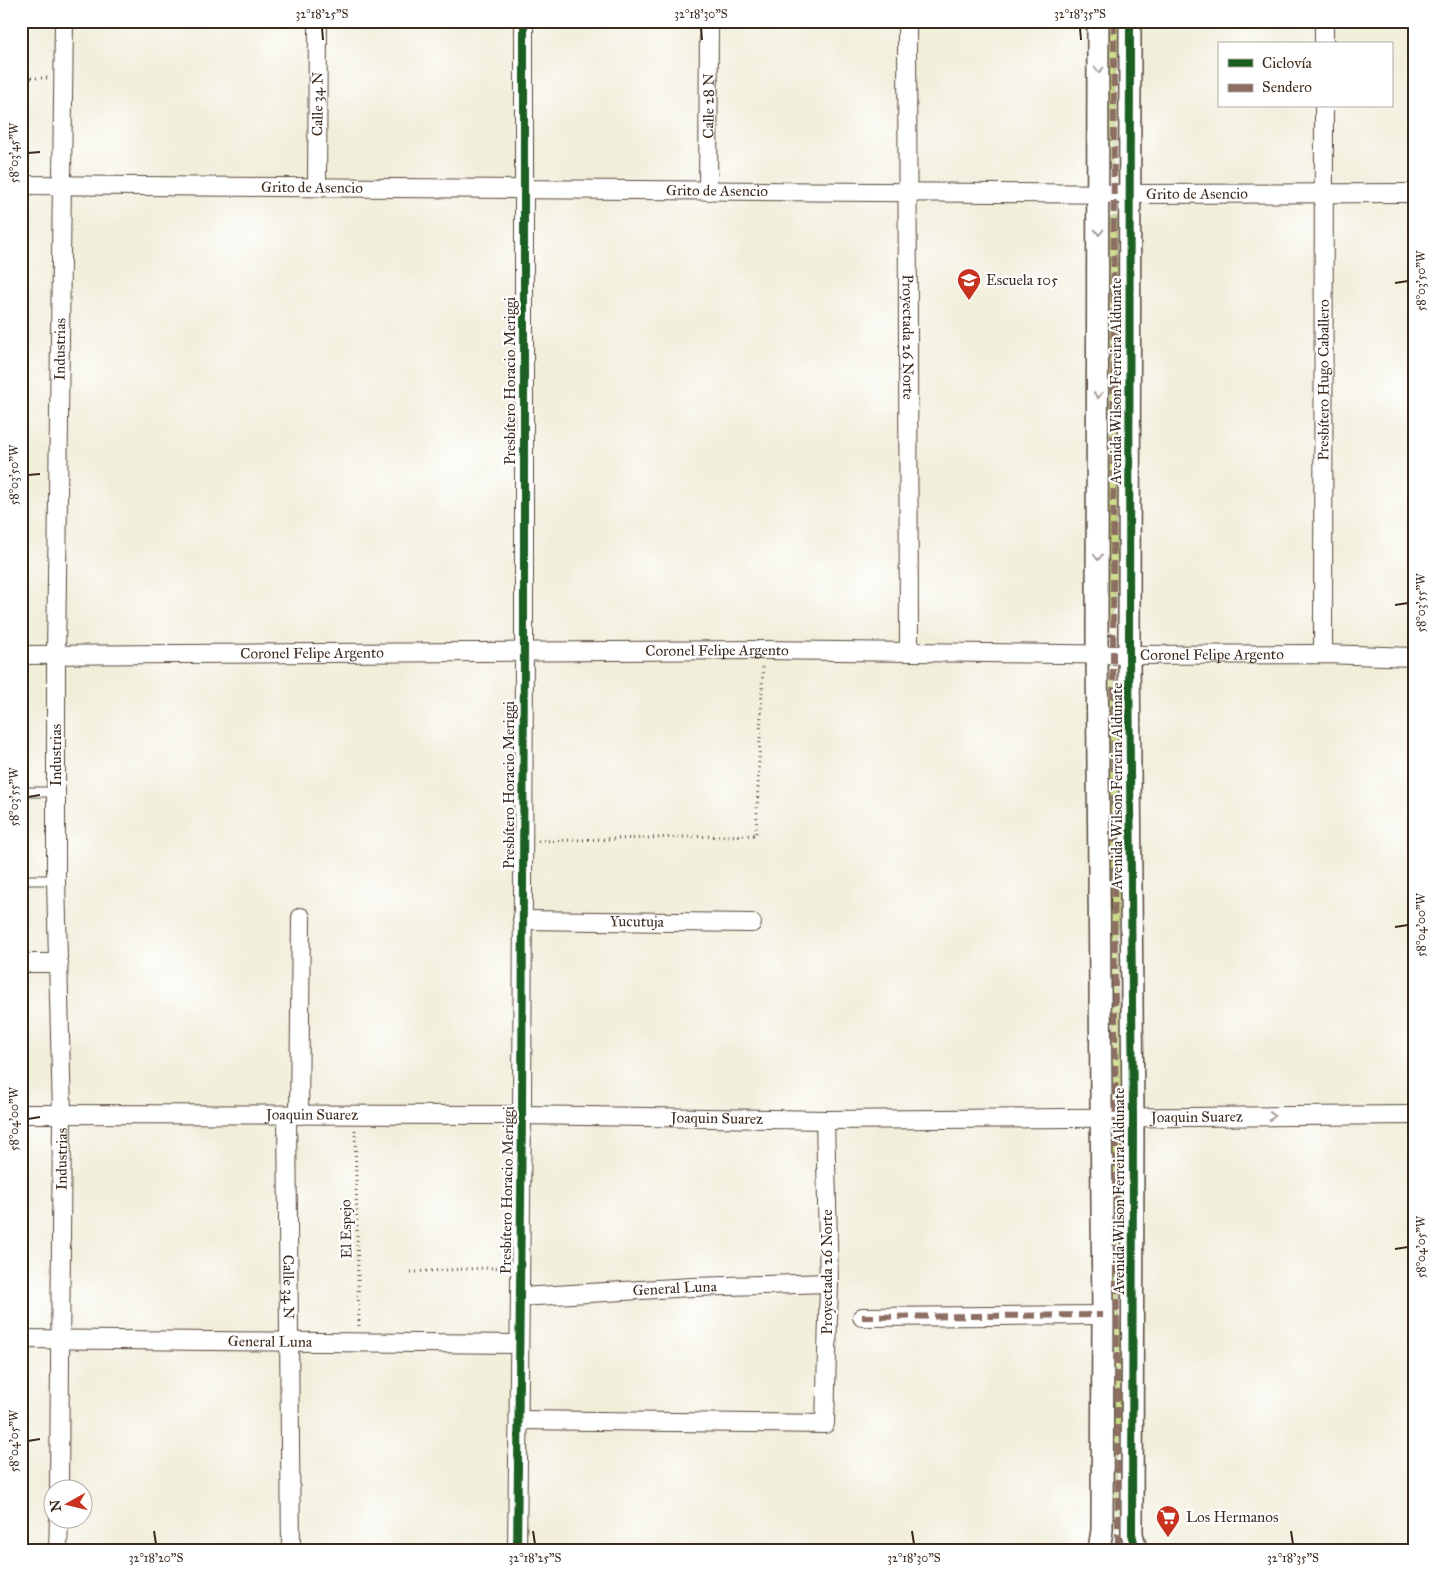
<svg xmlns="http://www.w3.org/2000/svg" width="1435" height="1571" font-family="'IM FELL Great Primer',serif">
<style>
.green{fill:#c3d577;stroke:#7f804a}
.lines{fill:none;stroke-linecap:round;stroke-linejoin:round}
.service-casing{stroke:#56473a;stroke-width:11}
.minor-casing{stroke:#56473a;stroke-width:20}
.tertiary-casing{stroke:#56473a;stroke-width:24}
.path{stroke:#56473a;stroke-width:3;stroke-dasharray:1 4;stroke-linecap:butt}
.service{stroke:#fff;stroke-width:9}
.minor{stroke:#fff;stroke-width:18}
.tertiary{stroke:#fff;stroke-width:21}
.quiet{stroke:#8d6e63;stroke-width:6;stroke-dasharray:12 6;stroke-linecap:butt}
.cycleway-casing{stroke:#fff;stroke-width:11}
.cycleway{stroke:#1b5e20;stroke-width:8}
.oneway{stroke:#a79f9a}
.ticks{fill:none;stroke:#3b2a1e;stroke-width:2}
.labels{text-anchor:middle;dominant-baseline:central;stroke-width:4.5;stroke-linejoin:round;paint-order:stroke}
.street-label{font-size:15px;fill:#3b2a1e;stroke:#fff}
.poi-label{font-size:15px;fill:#3b2a1e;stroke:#fff;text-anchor:start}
.neatline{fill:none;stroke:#3b2a1e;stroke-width:2}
.ticks-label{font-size:12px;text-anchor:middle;fill:#3b2a1e}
</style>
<rect width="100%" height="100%" fill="#fff"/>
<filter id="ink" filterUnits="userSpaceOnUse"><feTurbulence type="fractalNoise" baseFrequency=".02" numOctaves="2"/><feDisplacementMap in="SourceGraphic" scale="10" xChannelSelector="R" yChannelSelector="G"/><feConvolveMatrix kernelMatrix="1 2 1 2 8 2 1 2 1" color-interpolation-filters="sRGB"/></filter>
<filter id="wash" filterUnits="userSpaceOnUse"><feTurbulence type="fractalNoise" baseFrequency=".0096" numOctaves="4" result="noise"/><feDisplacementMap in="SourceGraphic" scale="20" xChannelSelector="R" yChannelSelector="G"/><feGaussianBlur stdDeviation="1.12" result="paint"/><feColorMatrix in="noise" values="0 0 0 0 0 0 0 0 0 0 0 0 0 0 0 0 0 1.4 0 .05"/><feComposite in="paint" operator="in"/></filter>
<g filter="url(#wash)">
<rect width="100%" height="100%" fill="#f1eeda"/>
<g class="green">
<polygon points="1106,21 1118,21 1119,164 1107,164"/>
<polygon points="1107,215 1119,215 1117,626 1105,625"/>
<polygon points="1105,676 1116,676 1121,1090 1109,1090"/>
<rect x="1110" y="1134" width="10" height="396"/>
</g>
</g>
<g filter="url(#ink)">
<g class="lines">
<g class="service-casing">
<g id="service">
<polyline points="21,792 56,792"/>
<polyline points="21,880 56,880"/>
</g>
</g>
<g class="minor-casing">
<g id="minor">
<path id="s1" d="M907,21l2,631"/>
<polyline points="1324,44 1324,21"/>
<path id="s2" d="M21,185l1110,9 283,-1"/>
<path id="s3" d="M317,186l1,-165"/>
<path id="s4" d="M708,191l1,-170"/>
<path id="s5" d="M1323,654l1,-548"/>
<path id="s6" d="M21,655l742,-5 366,5 194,-1 91,3"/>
<path id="s7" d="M522,920l230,3"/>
<polyline points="21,963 59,963"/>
<path id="s8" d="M21,1114l501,1 303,5 589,-5"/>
<path id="s9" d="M287,1115l4,435"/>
<polyline points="299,1115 301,917"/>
<path id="s10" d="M520,1297l172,-10 137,-4"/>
<polyline points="862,1317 1103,1315"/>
<path id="s11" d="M21,1339l498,5"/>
<polyline points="519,1420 825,1424 829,1283 825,1120"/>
<path id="s12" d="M59,1488l3,-374 -6,-234v-224l8,-635"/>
<polyline points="58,1550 59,1518"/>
<polyline points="517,1550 522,1115 524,652 524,21"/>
</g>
</g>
<g class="tertiary-casing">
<g id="tertiary">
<polyline points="1098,21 1097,654 1103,1315 1102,1530 1099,1550"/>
<polyline points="1130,21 1129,655 1133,1117 1132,1534 1136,1550"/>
</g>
</g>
<g class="path">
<polyline points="21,78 48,78"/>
<polyline points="538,841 756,835 763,665"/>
<polyline points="355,1130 359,1326"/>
<polyline points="411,1272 504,1267"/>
</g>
<use href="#service" class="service"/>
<use href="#minor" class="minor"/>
<use href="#tertiary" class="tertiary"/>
<g class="quiet">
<polyline points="1114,21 1113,655 1118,1550"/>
<polyline points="862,1317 1103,1315"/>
</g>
<g class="cycleway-casing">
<g id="cycleway">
<polyline points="1130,21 1129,655 1133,1117 1132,1534 1136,1550"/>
<polyline points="517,1550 522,1115 524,652 524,21"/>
</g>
</g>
<use href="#cycleway" class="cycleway"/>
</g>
<defs><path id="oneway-chevron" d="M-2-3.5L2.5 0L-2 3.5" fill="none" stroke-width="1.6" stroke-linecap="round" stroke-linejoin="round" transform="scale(1.25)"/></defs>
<g class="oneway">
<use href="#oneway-chevron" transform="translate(1099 70) rotate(90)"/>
<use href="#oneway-chevron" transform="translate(1099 232) rotate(90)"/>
<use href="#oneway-chevron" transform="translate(1098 395) rotate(90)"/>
<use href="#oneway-chevron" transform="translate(1098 557) rotate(90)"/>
<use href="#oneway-chevron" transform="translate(1272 1116)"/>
</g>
</g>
<path class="ticks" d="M322,28l1,12M701,28l1,12M1080,28l1,12M28,153l12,-1M1395,283l13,-2M28,475l12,-1M1395,605l13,-2M28,797l12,-2M1395,927l13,-2M28,1119l12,-2M1395,1249l13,-2M28,1441l12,-2M154,1531l2,13M533,1531l2,13M912,1531l2,13M1291,1531l2,13"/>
<defs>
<g id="school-pin" transform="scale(1.25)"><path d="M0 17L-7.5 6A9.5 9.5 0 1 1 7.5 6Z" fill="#c8321e" stroke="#fff"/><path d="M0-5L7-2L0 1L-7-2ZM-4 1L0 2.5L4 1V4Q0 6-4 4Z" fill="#fff"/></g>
<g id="supermarket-pin" transform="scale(1.25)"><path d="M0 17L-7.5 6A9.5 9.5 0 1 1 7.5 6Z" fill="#c8321e" stroke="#fff"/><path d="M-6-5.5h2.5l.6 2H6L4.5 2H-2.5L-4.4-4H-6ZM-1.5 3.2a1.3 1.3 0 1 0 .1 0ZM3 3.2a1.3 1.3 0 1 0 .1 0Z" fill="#fff"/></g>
</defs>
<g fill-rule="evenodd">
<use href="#school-pin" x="969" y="280"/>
<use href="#supermarket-pin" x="1168" y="1517"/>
</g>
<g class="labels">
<g class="street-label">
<text stroke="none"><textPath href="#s3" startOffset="82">Calle 34 N</textPath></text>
<text stroke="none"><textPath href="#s4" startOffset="85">Calle 28 N</textPath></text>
<text stroke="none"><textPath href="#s2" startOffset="291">Grito de Asencio</textPath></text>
<text stroke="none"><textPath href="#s2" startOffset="696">Grito de Asencio</textPath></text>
<text stroke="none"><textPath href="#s2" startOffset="1176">Grito de Asencio</textPath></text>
<text stroke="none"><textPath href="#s1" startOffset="316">Proyectada 26 Norte</textPath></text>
<text stroke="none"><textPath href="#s12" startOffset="1139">Industrias</textPath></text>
<text stroke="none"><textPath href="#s5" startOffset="274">Presbítero Hugo Caballero</textPath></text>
<text transform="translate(510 381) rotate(-90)">Presbítero Horacio Meriggi</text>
<text transform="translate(1116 381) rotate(-90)">Avenida Wilson Ferreira Aldunate</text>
<text stroke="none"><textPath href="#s6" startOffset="696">Coronel Felipe Argento</textPath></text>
<text stroke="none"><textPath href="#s6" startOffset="291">Coronel Felipe Argento</textPath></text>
<text stroke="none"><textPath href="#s6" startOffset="1191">Coronel Felipe Argento</textPath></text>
<text transform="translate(56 755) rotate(-90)">Industrias</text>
<text transform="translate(509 785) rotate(-90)">Presbítero Horacio Meriggi</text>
<text transform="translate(1117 786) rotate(-90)">Avenida Wilson Ferreira Aldunate</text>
<text stroke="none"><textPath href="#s7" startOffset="115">Yucutuja</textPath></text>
<text stroke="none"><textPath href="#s8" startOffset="291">Joaquin Suarez</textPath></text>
<text stroke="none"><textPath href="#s8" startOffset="1176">Joaquin Suarez</textPath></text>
<text stroke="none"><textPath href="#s8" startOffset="696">Joaquin Suarez</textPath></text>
<text stroke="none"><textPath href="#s12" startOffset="329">Industrias</textPath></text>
<text transform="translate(507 1190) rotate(-89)">Presbítero Horacio Meriggi</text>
<text transform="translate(1119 1191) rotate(-90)">Avenida Wilson Ferreira Aldunate</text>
<text transform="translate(346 1229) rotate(-91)">El Espejo</text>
<text transform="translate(827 1272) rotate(-90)">Proyectada 26 Norte</text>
<text stroke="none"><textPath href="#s9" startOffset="172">Calle 34 N</textPath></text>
<text stroke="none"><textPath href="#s10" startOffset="155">General Luna</textPath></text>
<text stroke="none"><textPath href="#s11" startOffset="249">General Luna</textPath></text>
</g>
<g class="poi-label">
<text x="986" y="280">Escuela 105</text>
<text x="1186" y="1517">Los Hermanos</text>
</g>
</g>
<rect width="1435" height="1571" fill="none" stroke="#fff" stroke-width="55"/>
<rect x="1218" y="42" width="175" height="65" fill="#ffffff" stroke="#b1aaa5"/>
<rect x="1228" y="59" width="25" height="8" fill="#1b5e20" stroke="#b1aaa5"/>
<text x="1262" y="68" font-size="15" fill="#3b2a1e">Ciclovía</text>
<rect x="1228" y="84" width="25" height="8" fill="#8d6e63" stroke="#b1aaa5"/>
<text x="1262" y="92" font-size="15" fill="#3b2a1e">Sendero</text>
<g transform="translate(68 1504) rotate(262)"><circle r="24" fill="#ffffff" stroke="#b1aaa5"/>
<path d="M0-4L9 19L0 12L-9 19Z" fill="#c8321e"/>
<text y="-8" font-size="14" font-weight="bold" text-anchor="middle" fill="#3b2a1e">N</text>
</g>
<rect x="28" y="28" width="1380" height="1516" class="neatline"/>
<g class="ticks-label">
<text x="322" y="18">32°18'25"S</text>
<text x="701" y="18">32°18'30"S</text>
<text x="1080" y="18">32°18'35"S</text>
<text transform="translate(14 153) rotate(-90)" y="4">58°03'45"W</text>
<text transform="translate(1421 281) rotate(-90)" y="4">58°03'50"W</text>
<text transform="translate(14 475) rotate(-90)" y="4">58°03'50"W</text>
<text transform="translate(1421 603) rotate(-90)" y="4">58°03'55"W</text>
<text transform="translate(14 797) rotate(-90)" y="4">58°03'55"W</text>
<text transform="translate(1421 925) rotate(-90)" y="4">58°04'00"W</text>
<text transform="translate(14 1119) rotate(-90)" y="4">58°04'00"W</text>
<text transform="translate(1421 1247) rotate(-90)" y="4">58°04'05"W</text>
<text transform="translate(14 1441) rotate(-90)" y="4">58°04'05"W</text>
<text x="156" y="1562">32°18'20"S</text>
<text x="535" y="1562">32°18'25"S</text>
<text x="914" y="1562">32°18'30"S</text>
<text x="1293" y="1562">32°18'35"S</text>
</g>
</svg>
